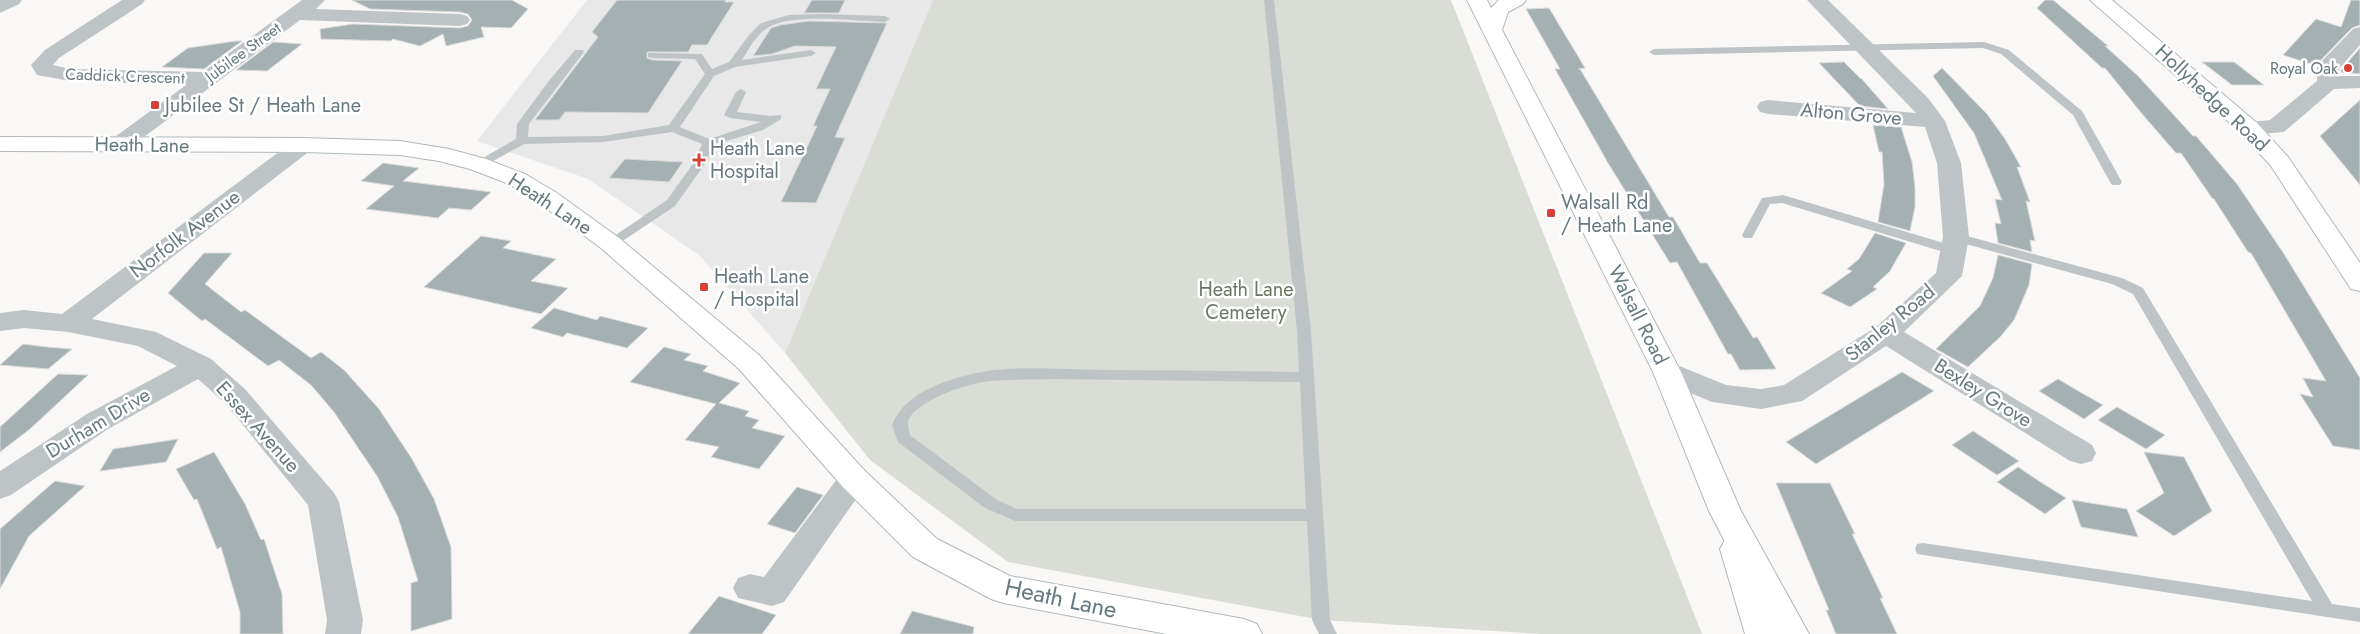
<svg xmlns="http://www.w3.org/2000/svg" width="2360" height="634" font-family="Jost,sans-serif">
<style>
.built{fill:#e7e8e7}
.green{fill:#daddd6}
.building{fill:#a5b0b3;stroke:#dbdad9}
.lines{fill:none;stroke-linecap:round;stroke-linejoin:round}
.secondary-casing{stroke:#b1b8bb;stroke-width:2}
.primary-casing{stroke:#b2b8bb;stroke-width:2}
.lane{fill:#bec4c6;fill-rule:evenodd}
.street{fill:#bec4c6;fill-rule:evenodd}
.secondary{fill:#fff;fill-rule:evenodd}
.primary{fill:#fff;fill-rule:evenodd}
.poi-dot{fill:#d6423a;stroke:#fff;stroke-width:2}
.labels{text-anchor:middle;dominant-baseline:central;stroke-width:5;stroke-linejoin:round;paint-order:stroke}
.far-street-label{font-size:16px;fill:#66797f;stroke:#fff}
.far-poi-label{font-size:16px;fill:#66797f;stroke:#fff;text-anchor:end}
.street-label{font-size:20px;fill:#66797f;stroke:#fff}
.poi-label{font-size:20px;fill:#66797f;stroke:#fff;text-anchor:start}
.park-label{font-size:20px;fill:#6b7865;stroke:#fff}
.near-street-label{font-size:24px;fill:#66797f;stroke:#fff}
</style>
<rect width="100%" height="100%" fill="#f9f8f7"/>
<polygon class="built" points="587,0 933,0 785,353 699,255 588,179 477,141"/>
<polygon class="green" points="933,0 1451,0 1702,634 1540,634 1321,620 1008,562 870,460 785,353"/>
<g class="building">
<polygon points="352,0 512,0 528,9 511,28 481,27 484,37 446,46 443,34 420,46 393,39 391,41 321,39 320,29 353,24 460,28 468,26 472,20 468,14 460,12 370,9"/>
<polygon points="617,0 726,0 725,2 734,2 707,45 692,45 688,52 647,52 647,58 652,60 682,61 648,113 565,112 559,120 535,120 598,37 592,32"/>
<polygon points="812,0 845,0 839,13 804,13"/>
<polygon points="2045,0 2053,0 2108,46 2105,46 2138,76 2193,136 2196,136 2237,184 2284,254 2360,378 2360,450 2333,446 2300,394 2313,397 2303,378 2326,381 2251,253 2248,252 2214,199 2212,198 2181,153 2176,153 2143,115 2105,68 2102,68 2037,8"/>
<polygon points="2351,0 2360,0 2360,25 2352,28 2317,64 2314,65 2283,55 2316,19 2341,27"/>
<polygon points="1549,8 1585,68 1578,69 1580,69 1669,217 1673,217 1700,263 1707,263 1749,331 1753,338 1757,337 1776,369 1740,370 1731,354 1728,354 1677,262 1670,263 1608,163 1555,69 1560,69 1526,9"/>
<polygon points="809,21 887,23 835,137 845,138 816,203 781,202 817,126 813,126 830,89 816,89 836,47 795,46 772,54 753,56 771,28 780,25"/>
<polygon points="236,41 242,41 204,69 162,67 188,48"/>
<polygon points="273,42 302,44 267,71 236,70"/>
<polygon points="2360,48 2360,74 2341,72 2341,70"/>
<polygon points="1844,62 1861,79 1861,78 1888,109 1860,106 1819,63"/>
<polygon points="2202,62 2234,62 2264,85 2232,85"/>
<polygon points="1942,68 1987,114 2005,139 2021,167 2017,167 2030,202 2026,201 2035,241 2030,240 2032,252 1998,243 1995,223 2001,224 1995,199 2002,200 1974,133 1933,76"/>
<polygon points="2360,100 2360,185 2320,136"/>
<polygon points="1873,125 1901,127 1912,162 1915,187 1915,207 1910,231 1878,222 1884,184 1882,152 1879,152"/>
<polygon points="625,159 683,162 669,182 609,178"/>
<polygon points="383,163 419,168 403,181 491,192 471,210 449,208 438,218 366,209 394,186 361,181"/>
<polygon points="1875,233 1906,243 1890,271 1873,287 1877,289 1850,307 1821,293 1852,271 1847,269 1859,259"/>
<polygon points="481,236 511,241 503,248 556,259 531,281 568,288 541,314 424,287"/>
<polygon points="204,253 232,253 205,284 241,312 245,310 311,358 321,352 344,370 379,409 412,459 434,499 451,547 452,619 411,631 411,583 418,581 398,517 377,476 334,412 311,385 279,360 268,366 205,319 202,321 168,293"/>
<polygon points="1998,255 2032,264 2029,285 2014,320 2001,336 1968,367 1936,349 1980,306 1993,278"/>
<polygon points="554,308 597,320 600,316 648,328 627,348 567,333 563,337 531,328"/>
<polygon points="23,344 47,347 72,349 48,369 0,365"/>
<polygon points="664,347 691,354 684,360 708,366 703,371 740,383 719,403 749,411 745,416 759,420 752,428 785,436 759,469 711,457 719,447 685,440 716,404 630,382"/>
<polygon points="1902,372 1934,391 1816,464 1786,442"/>
<polygon points="58,374 88,375 30,429 0,452 0,427"/>
<polygon points="2058,379 2080,392 2103,405 2084,419 2039,391"/>
<polygon points="2117,407 2165,435 2146,449 2098,420"/>
<polygon points="1973,431 2019,461 1997,475 1952,445"/>
<polygon points="178,439 166,462 100,471 113,449"/>
<polygon points="214,452 245,504 261,540 264,539 282,594 283,634 240,634 240,612 221,547 217,549 197,499 194,500 176,469"/>
<polygon points="2144,452 2184,457 2212,511 2174,536 2136,511 2164,493"/>
<polygon points="2018,467 2042,483 2066,498 2045,514 1997,482"/>
<polygon points="55,481 85,486 29,536 0,589 0,529"/>
<polygon points="1776,483 1830,483 1855,534 1852,534 1883,598 1880,598 1897,634 1836,634 1826,610 1829,610"/>
<polygon points="797,487 823,495 795,533 767,524"/>
<polygon points="2072,500 2127,509 2138,537 2081,527"/>
<polygon points="719,596 776,615 762,634 688,634"/>
<polygon points="912,611 974,627 973,634 900,634"/>
</g>
<g class="lines">
<g class="secondary-casing">
<g id="secondary">
<polygon points="0,137 303,138 400,141 449,149 486,159 525,174 557,193 619,238 759,355 865,471 937,539 1010,576 1244,619 1257,624 1262,634 1167,634 1003,603 991,599 913,557 843,487 739,369 601,248 539,203 509,184 470,169 439,161 400,155 303,152 0,151"/>
<polygon points="1737,536 1749,540 1754,549 1781,634 1745,634 1720,549 1725,540"/>
</g>
</g>
<g class="primary-casing">
<g id="primary">
<polygon points="1467,0 1487,0 1491,8 1499,0 1526,0 1523,4 1508,12 1502,30 1681,372 1741,511 1809,634 1773,634 1709,511 1653,372"/>
<polygon points="2090,0 2112,0 2257,123 2288,157 2360,263 2360,291 2351,289 2271,166 2241,133"/>
</g>
</g>
<g class="lane">
<path d="M1264,0h10l37,331 19,289 7,14h-18l-7,-14 -5,-99h-292l-30,-13 -87,-66 -6,-17c13,-35 62,-48 95,-54 33,-5 80,-2 114,-1 66,0 132,1 198,2l-2,-41zM1052,379l248,3 6,127h-289l-20,-9 -87,-65c-1,-6 -4,-12 0,-18 13,-19 59,-34 80,-36 21,-2 42,-1 62,-2z"/>
<path d="M823,14l62,2 5,3 -5,3c-30,-1 -91,-9 -116,5 -12,6 -20,22 -27,33l69,-10 5,3 -5,3 -76,11 -21,9 -34,51 29,12 52,-17 -31,-4 -6,-3 12,-23 5,-3 5,3 -9,20 33,4 11,-1v4l-18,11 -50,15 -6,16 -32,45 -60,40h-10l-1,-3 63,-43 28,-39 7,-17 -30,-12 -69,10 -79,2 -42,23 -4,1 -6,-4 44,-25 1,-15 31,-42 27,-32h8l1,2 -55,72 -1,13 75,-1 66,-11 36,-51 -10,-15 -43,-1 -4,-1v-4l54,1 10,15 17,-7 20,-27 12,-12 28,-8z"/>
<polygon points="1984,42 2009,50 2082,111 2122,182 2120,185 2112,185 2110,182 2073,115 2001,54 1983,48 1654,55 1649,52 1654,49"/>
<polygon points="1783,195 1957,247 1958,250 1952,254 1947,253 1782,203 1770,204 1752,238 1744,238 1742,235 1762,198"/>
<polygon points="1956,233 2122,278 2143,288 2332,604 2360,608 2360,622 1917,554 1915,549 1917,544 1923,543 2312,601 2133,294 2112,284 1951,240 1950,237 1951,234"/>
</g>
<g class="street">
<polygon points="0,0 22,0 19,4 0,13"/>
<polygon points="122,0 145,0 142,4 59,58 53,65 70,69 203,72 302,0 325,0 316,9 460,14 467,16 470,20 467,24 460,26 300,20 128,149 120,151 112,149 108,144 112,139 186,85 70,81 37,75 31,65 45,50"/>
<polygon points="1807,0 1828,0 1928,98 1945,121 1961,163 1969,237 1962,276 1904,332 2092,445 2096,453 2092,461 2081,464 2070,461 1886,346 1802,401 1761,409 1712,402 1657,379 1653,372 1657,365 1667,362 1677,365 1726,385 1761,389 1784,385 1876,327 1936,273 1943,237 1937,163 1925,127 1768,114 1760,112 1757,107 1760,102 1768,100 1916,113"/>
<polygon points="2360,27 2360,45 2339,69 2339,76 2360,76 2360,88 2334,89 2284,132 2249,135 2241,133 2238,128 2241,123 2270,120 2317,81 2317,68 2320,63 2353,29"/>
<polygon points="303,138 311,140 315,145 311,150 92,319 156,332 211,359 245,389 334,493 339,502 363,620 361,634 325,634 327,620 308,505 225,403 198,379 108,429 11,495 0,499 0,471 87,414 177,366 138,346 68,332 24,328 0,331 0,313 24,310 62,314 295,140"/>
<polygon points="854,467 865,471 870,479 784,602 772,606 738,598 733,588 738,578 750,574 764,577 843,471"/>
</g>
<use href="#secondary" class="secondary"/>
<use href="#primary" class="primary"/>
</g>
<g class="poi-dot">
<circle cx="2348" cy="68" r="5"/>
<rect x="150" y="100" width="10" height="10" rx="2.5"/>
<path d="M696.5 152.5h5v5h5v5h-5v5h-5v-5h-5v-5h5z"/>
<rect x="1546" y="208" width="10" height="10" rx="2.5"/>
<rect x="699" y="282" width="10" height="10" rx="2.5"/>
</g>
<g class="labels">
<g class="far-street-label">
<text transform="translate(243 52) rotate(-36)">Jubilee Street</text>
<text transform="translate(125 76) rotate(2)">Caddick Crescent</text>
</g>
<g class="far-poi-label">
<text x="2338" y="68">Royal Oak</text>
</g>
<g class="street-label">
<text transform="translate(2212 98) rotate(43)">Hollyhedge Road</text>
<text transform="translate(1851 114) rotate(5)">Alton Grove</text>
<text transform="translate(142 145) rotate(1)">Heath Lane</text>
<text transform="translate(550 204) rotate(33)">Heath Lane</text>
<text transform="translate(185 234) rotate(-37)">Norfolk Avenue</text>
<text transform="translate(1638 315) rotate(63)">Walsall Road</text>
<text transform="translate(1890 323) rotate(-39)">Stanley Road</text>
<text transform="translate(1983 393) rotate(32)">Bexley Grove</text>
<text transform="translate(98 423) rotate(-31)">Durham Drive</text>
<text transform="translate(258 427) rotate(48)">Essex Avenue</text>
</g>
<g class="poi-label">
<text x="165" y="105">Jubilee St / Heath Lane</text>
<text x="710" y="148">Heath Lane<tspan x="710" dy="23">Hospital</tspan></text>
<text x="1561" y="202">Walsall Rd<tspan x="1561" dy="23">/ Heath Lane</tspan></text>
<text x="714" y="276">Heath Lane<tspan x="714" dy="23">/ Hospital</tspan></text>
</g>
<g class="park-label">
<text x="1246" y="289">Heath Lane<tspan x="1246" dy="23">Cemetery</tspan></text>
</g>
<g class="near-street-label">
<text transform="translate(1061 598) rotate(12)">Heath Lane</text>
</g>
</g>
</svg>
